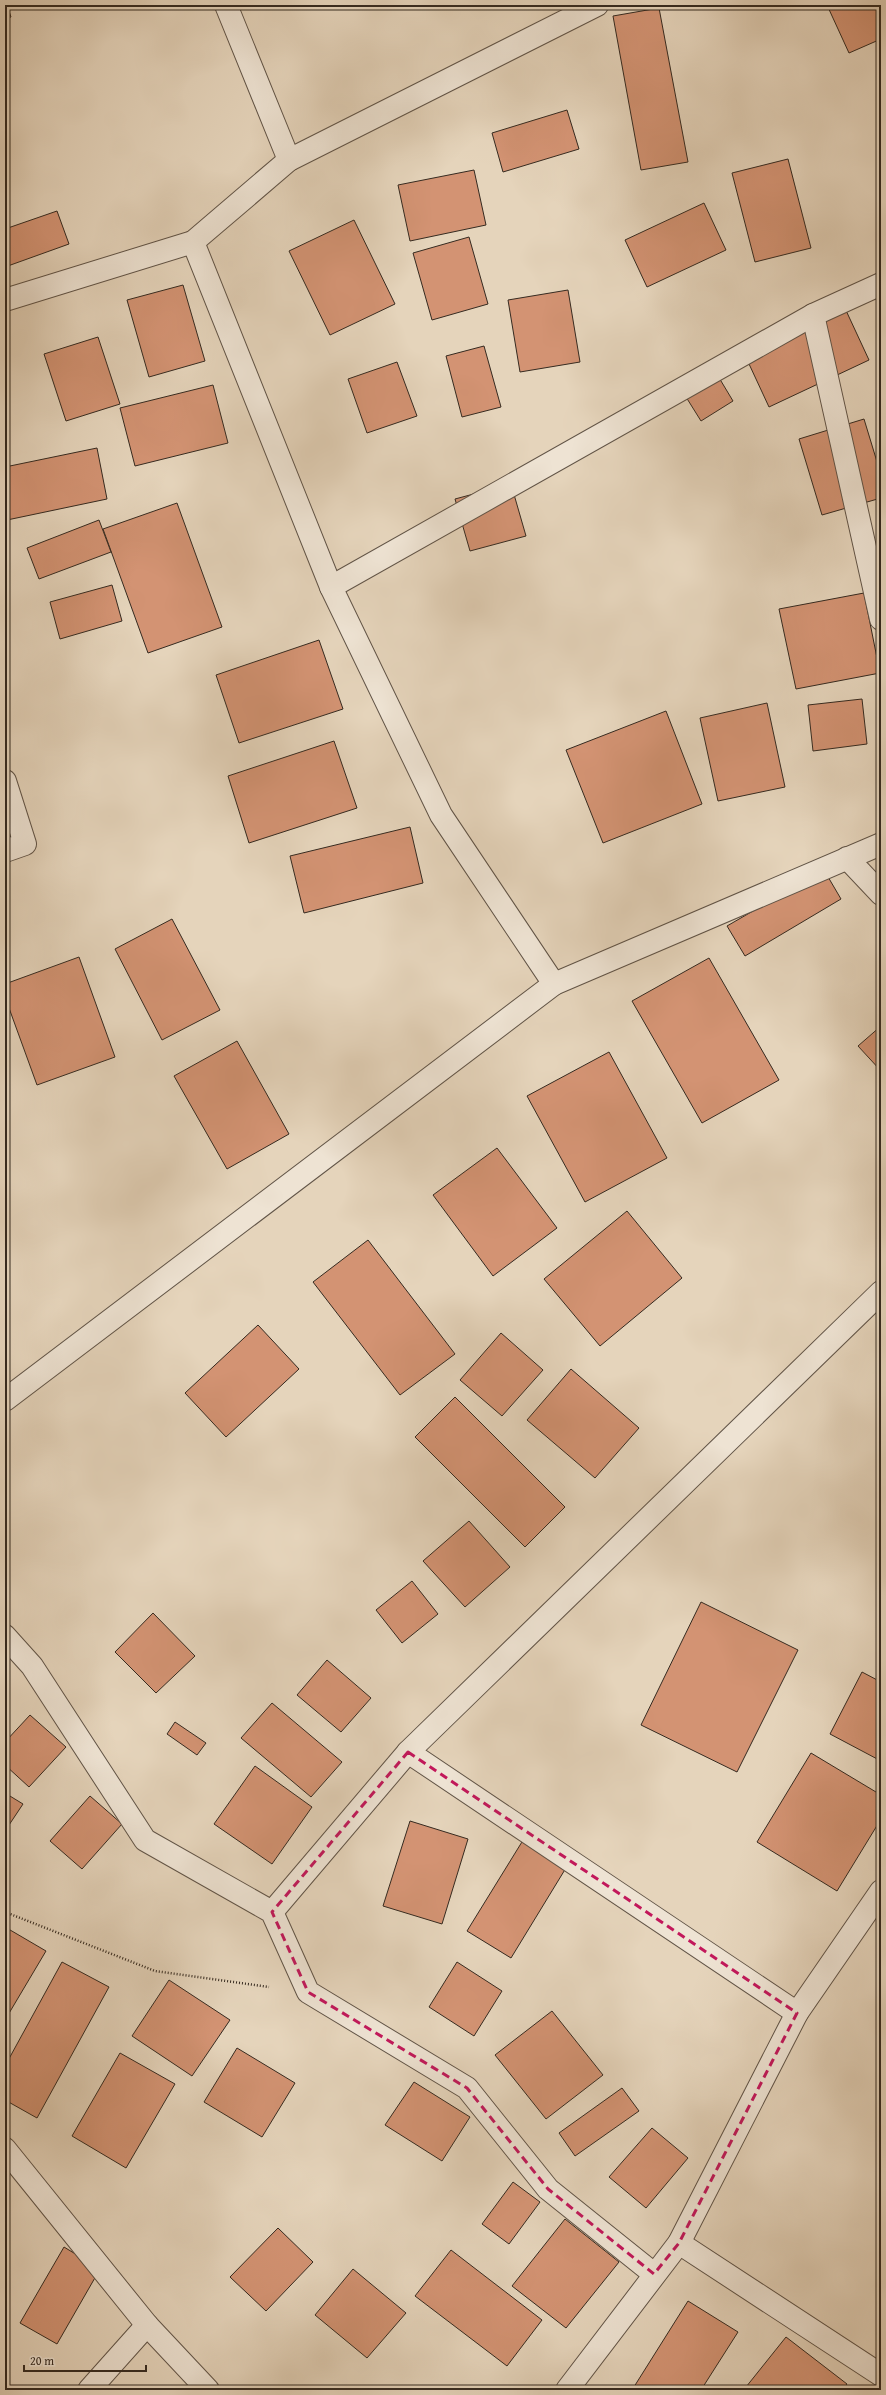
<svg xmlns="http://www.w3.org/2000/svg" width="886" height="2395" font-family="'Gentium Book Plus',serif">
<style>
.building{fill:#d39373;stroke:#352a20}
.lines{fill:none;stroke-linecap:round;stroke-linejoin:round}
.minor-casing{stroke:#615447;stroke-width:24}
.path{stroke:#352a20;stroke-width:2.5;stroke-dasharray:1 2;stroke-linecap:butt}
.minor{stroke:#eee3d3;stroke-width:22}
.marked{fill:none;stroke:#c2185b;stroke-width:3;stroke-dasharray:8 5;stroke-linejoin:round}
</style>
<rect width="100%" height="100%" fill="#e5d4bb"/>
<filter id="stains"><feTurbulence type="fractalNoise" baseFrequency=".005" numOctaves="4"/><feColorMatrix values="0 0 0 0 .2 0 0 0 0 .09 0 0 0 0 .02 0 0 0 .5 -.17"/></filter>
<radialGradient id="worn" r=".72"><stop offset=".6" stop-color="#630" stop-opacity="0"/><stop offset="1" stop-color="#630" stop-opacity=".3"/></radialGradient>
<g class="building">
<polygon points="5,5 7,5 11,17 5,19"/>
<polygon points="827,5 881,5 881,39 849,53"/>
<polygon points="659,8 688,162 641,170 613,16"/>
<polygon points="567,110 579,149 503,172 492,133"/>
<polygon points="788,159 811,248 755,262 732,173"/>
<polygon points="474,170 486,225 410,241 398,185"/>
<polygon points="704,203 726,250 647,287 625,240"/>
<polygon points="57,211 69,244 5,267 5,229"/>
<polygon points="354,220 395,304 330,335 289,251"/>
<polygon points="469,237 488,304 432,320 413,253"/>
<polygon points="183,285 205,361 149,377 127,300"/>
<polygon points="568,290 580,362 520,372 508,300"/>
<polygon points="843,304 869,360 769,407 743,351"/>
<polygon points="98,337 120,404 66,421 44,354"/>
<polygon points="484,346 501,407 462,417 446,356"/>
<polygon points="709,361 733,401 701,421 676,381"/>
<polygon points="397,362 417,416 367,433 348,379"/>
<polygon points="213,385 228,443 135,466 120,408"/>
<polygon points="864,419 881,475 881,498 822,515 799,439"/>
<polygon points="97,448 107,499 7,520 5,509 5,467"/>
<polygon points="511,484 526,536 470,551 455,499"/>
<polygon points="177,503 222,627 148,653 103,529"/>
<polygon points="99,520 111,552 39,579 27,548"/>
<polygon points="112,585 122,621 60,639 50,602"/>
<polygon points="864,593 880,673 796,689 779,609"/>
<polygon points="319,640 343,709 239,743 216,675"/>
<polygon points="862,699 867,744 813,751 808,705"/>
<polygon points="767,703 785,787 718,801 700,718"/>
<polygon points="666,711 702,804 603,843 566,750"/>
<polygon points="334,741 357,808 249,843 228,776"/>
<polygon points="410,827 423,883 304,913 290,856"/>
<polygon points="824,870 841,899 745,956 727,926"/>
<polygon points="172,919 220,1010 162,1040 115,949"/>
<polygon points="79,957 115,1057 37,1085 5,997 5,984"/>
<polygon points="709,958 779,1080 702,1123 632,1001"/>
<polygon points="881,1026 881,1071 858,1046"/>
<polygon points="237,1041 289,1134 227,1169 174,1076"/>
<polygon points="609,1052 667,1158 585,1202 527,1096"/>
<polygon points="497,1148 557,1228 493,1276 433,1195"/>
<polygon points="627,1211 682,1278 600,1346 544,1279"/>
<polygon points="368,1240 455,1354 400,1395 313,1282"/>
<polygon points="258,1325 299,1369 226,1437 185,1393"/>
<polygon points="501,1333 543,1370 502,1416 460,1380"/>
<polygon points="571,1369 639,1428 595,1478 527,1420"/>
<polygon points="455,1397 565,1507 525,1547 415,1437"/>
<polygon points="469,1521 510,1567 465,1607 423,1561"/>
<polygon points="412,1581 438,1614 402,1643 376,1610"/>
<polygon points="701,1602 798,1650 737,1772 641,1725"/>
<polygon points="153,1613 195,1656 156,1693 115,1652"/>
<polygon points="327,1660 371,1698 341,1732 297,1695"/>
<polygon points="862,1672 881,1682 881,1761 830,1734"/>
<polygon points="272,1703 342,1762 311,1797 241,1738"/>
<polygon points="30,1715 66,1747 29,1787 5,1765 5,1742"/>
<polygon points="175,1722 206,1743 197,1755 167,1734"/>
<polygon points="811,1753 881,1795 881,1819 837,1891 757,1842"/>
<polygon points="255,1766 312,1807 272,1864 214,1824"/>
<polygon points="5,1793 23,1804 5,1831"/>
<polygon points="90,1796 122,1824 82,1869 50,1841"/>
<polygon points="410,1821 468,1839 442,1924 383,1906"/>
<polygon points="525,1837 569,1863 511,1958 467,1931"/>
<polygon points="5,1927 46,1951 5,2020"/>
<polygon points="62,1962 109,1987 37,2118 5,2100 5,2066"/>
<polygon points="457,1962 502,1991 474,2036 429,2007"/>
<polygon points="169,1980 230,2020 192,2076 132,2036"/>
<polygon points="552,2011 603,2075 546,2119 495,2055"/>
<polygon points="237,2048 295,2083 262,2137 204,2102"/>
<polygon points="120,2053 175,2084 126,2168 72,2136"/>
<polygon points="414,2082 470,2117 442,2161 385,2125"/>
<polygon points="622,2088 639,2111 575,2156 559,2133"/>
<polygon points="652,2128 688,2158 646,2208 609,2177"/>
<polygon points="513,2182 540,2202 509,2244 482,2224"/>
<polygon points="565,2219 619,2262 566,2328 512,2286"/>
<polygon points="278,2228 313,2262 266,2311 230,2277"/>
<polygon points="64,2247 100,2269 57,2344 20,2323"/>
<polygon points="451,2250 542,2320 507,2366 415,2296"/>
<polygon points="353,2269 406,2313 367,2358 315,2315"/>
<polygon points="688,2301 738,2332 701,2390 632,2390"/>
<polygon points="786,2337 847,2384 842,2390 750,2390 746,2387"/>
</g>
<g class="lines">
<g class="minor-casing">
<g id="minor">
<polyline points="226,5 289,160"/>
<polyline points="193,242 331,587 441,815 554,984"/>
<polyline points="5,300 193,242 289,160 597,5"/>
<polyline points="813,315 881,619"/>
<polyline points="331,587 813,315 881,284"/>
<polyline points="5,781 25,844 5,851"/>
<polyline points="847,858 881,894"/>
<polyline points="5,1400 554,984 881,844"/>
<polyline points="5,1636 32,1666 145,1840 272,1912 308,1992 467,2088 548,2189 654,2274"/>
<polyline points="408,1752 797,2013"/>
<polyline points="272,1912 408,1752 881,1292"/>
<polyline points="5,2149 147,2325 208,2390"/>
<polyline points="679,2243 881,2375"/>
<polyline points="89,2390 147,2325"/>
<polyline points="567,2390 679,2243 797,2013 881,1891"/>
</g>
</g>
<polyline class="path" points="5,1912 155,1971 269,1987"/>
<use href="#minor" class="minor"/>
</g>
<path class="marked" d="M408,1752l389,261 -118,230 -25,31 -106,-85 -81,-101 -159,-96 -36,-80z"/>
<rect width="886" height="2395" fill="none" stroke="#e5d4bb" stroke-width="20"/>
<rect x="6" y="6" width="874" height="2383" fill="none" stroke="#352a20" stroke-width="2"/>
<rect x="10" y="10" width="866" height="2375" fill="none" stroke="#352a20"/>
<path d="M24 2365v6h122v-6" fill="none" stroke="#352a20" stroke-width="2"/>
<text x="30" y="2365" font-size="12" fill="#352a20" stroke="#eee3d3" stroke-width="3" paint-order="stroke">20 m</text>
<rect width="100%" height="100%" filter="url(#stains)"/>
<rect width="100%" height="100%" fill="url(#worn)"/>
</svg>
